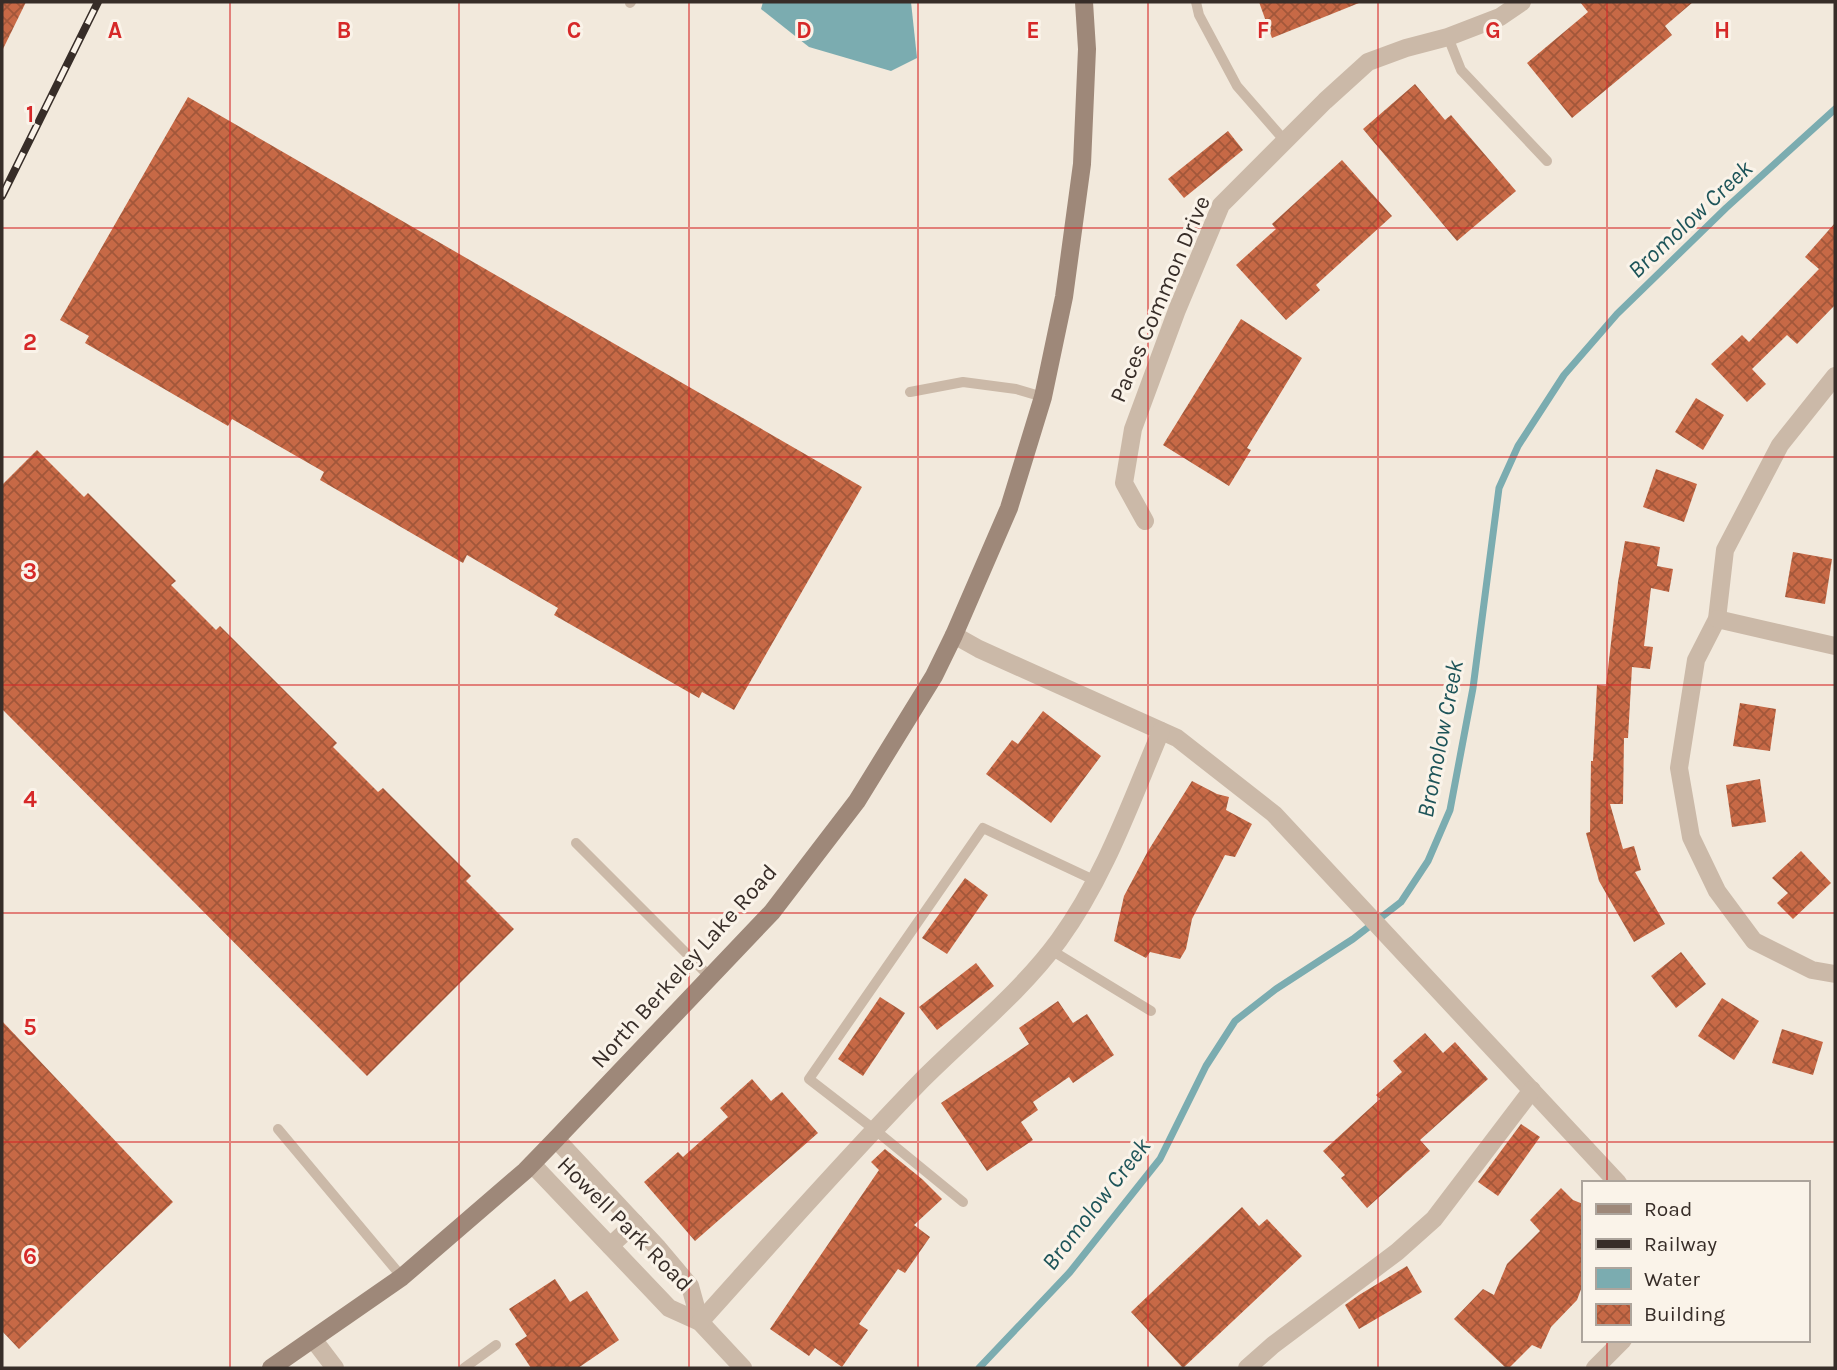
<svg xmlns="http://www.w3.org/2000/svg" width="1837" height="1370" font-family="Karla,sans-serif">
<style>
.water{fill:#7bacb0}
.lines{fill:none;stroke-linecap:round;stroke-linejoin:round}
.stream{stroke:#7bacb0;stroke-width:7}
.building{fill:url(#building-cross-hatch)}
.lane{stroke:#cbb9a8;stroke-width:10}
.street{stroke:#cbb9a8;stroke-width:18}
.secondary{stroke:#9e8879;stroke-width:18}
.rail-casing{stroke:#372d28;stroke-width:8}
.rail{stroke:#faf3e9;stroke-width:5;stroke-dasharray:16;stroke-linecap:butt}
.grid{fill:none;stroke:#d62828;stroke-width:2;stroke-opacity:0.55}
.labels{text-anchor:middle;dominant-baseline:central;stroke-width:6;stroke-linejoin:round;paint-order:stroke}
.street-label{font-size:23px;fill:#372d28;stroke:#faf3e9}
.water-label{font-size:24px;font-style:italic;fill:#1d5459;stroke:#faf3e9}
.grid-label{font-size:23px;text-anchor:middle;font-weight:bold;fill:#d62828;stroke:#faf3e9;stroke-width:6;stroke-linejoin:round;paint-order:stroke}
</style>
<defs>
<pattern id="building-cross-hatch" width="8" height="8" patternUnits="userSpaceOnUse" patternTransform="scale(1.75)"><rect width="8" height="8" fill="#c76946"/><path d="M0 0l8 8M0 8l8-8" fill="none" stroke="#a2573a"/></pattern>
</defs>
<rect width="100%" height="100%" fill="#f2e9dc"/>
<polygon class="water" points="763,2 911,2 917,58 891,71 809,47 761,9"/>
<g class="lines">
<polyline class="stream" points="979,1368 1070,1272 1160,1159 1206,1066 1235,1021 1276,989 1353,939 1401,902 1428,861 1450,810 1473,688 1499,488 1518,446 1564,375 1617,314 1726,208 1835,109"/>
</g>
<g class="building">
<polygon points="2,2 26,2 2,51"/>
<polygon points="1259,2 1359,2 1359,3 1272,38"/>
<polygon points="1580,2 1693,2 1665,26 1672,35 1572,118 1527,63 1588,12"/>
<polygon points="1415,84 1445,120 1451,115 1516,191 1457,241 1363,129"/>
<polygon points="188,97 862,487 734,710 702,692 699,698 554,615 558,608 467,555 463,563 320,480 324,472 232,419 228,426 85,343 89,336 60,320"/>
<polygon points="1228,131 1243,150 1184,198 1168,179"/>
<polygon points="1342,160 1392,216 1316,285 1320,290 1286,320 1236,265 1276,229 1272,224"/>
<polygon points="1835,223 1835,305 1797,344 1787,335 1752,369 1766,384 1747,402 1711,364 1742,335 1749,342 1819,269 1805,257"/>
<polygon points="1241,319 1302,358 1247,448 1251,450 1229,486 1163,445"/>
<polygon points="1696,398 1724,415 1703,450 1675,432"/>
<polygon points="37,450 84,497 88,493 176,581 171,585 216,630 220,626 337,743 333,747 378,792 383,788 471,876 466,881 514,929 367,1076 2,709 2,485"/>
<polygon points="1656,469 1697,484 1684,522 1643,507"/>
<polygon points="1625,541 1660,547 1657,566 1673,569 1669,592 1651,588 1644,646 1653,647 1650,669 1632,667 1628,738 1624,738 1623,804 1610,804 1623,849 1634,846 1641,870 1635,872 1665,924 1634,942 1599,881 1586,833 1590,832 1591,761 1593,761 1597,685 1606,686 1618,582"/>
<polygon points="1793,552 1832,559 1825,604 1785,597"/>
<polygon points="1740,703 1776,709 1770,751 1733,746"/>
<polygon points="1043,711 1101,756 1051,823 986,774 1012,740 1018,744"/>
<polygon points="1760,779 1766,822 1732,827 1726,785"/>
<polygon points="1192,781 1217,794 1229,797 1226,810 1252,824 1235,857 1225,855 1192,919 1186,949 1180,959 1150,952 1146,958 1114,941 1124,896 1148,851"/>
<polygon points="1801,851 1831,883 1793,919 1777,903 1788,893 1772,878"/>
<polygon points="965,878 988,895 947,954 922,938"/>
<polygon points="1681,952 1706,984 1676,1008 1651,976"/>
<polygon points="976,963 994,986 937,1030 919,1007"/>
<polygon points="880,997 905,1013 863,1076 838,1059"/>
<polygon points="1722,998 1759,1021 1734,1060 1698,1036"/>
<polygon points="1058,1001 1073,1023 1087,1014 1114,1055 1073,1083 1069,1077 1033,1102 1038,1110 1021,1122 1033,1140 987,1171 941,1103 1029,1044 1019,1028"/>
<polygon points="2,1021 173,1202 19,1349 2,1331"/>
<polygon points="1782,1029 1823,1042 1813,1075 1772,1063"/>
<polygon points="1425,1033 1443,1053 1455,1042 1488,1079 1420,1140 1430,1151 1367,1208 1341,1178 1345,1175 1323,1151 1380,1099 1376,1095 1402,1072 1393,1061"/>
<polygon points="752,1079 771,1101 782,1092 818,1133 695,1241 644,1182 678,1152 683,1157 728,1117 720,1108"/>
<polygon points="1521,1124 1540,1137 1498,1196 1478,1182"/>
<polygon points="885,1149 922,1179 942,1199 914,1225 930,1237 905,1273 898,1269 859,1324 868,1330 842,1367 815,1348 809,1356 770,1329 879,1170 871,1162"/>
<polygon points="1561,1188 1573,1200 1583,1204 1583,1284 1577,1300 1551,1327 1541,1349 1532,1345 1509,1368 1506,1368 1454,1319 1483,1289 1494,1295 1507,1264 1540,1231 1530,1220"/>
<polygon points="1242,1207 1259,1226 1267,1219 1302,1256 1183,1368 1131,1312"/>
<polygon points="1407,1266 1422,1292 1359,1329 1345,1305 1359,1295"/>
<polygon points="555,1279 570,1302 587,1291 619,1340 578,1368 531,1368 515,1344 527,1336 509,1309"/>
</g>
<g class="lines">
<g class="lane">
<polyline points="1196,2 1199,15 1237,86 1285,141"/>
<polyline points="630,3 631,2"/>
<polyline points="1448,37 1461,70 1547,161"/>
<polyline points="910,392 963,382 1016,389 1043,397"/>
<polyline points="576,843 711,978"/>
<polyline points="1051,950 1151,1011"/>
<polyline points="278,1129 402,1277"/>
<polyline points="963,1202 875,1130 809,1079 983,828 1096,881"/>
<polyline points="464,1368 496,1345"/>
</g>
<g class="street">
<polyline points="1835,376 1780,445 1725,550 1717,619 1696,660 1679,768 1691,837 1717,891 1754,941 1812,970 1835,974"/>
<polyline points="1145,521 1124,483 1133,429 1177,310 1221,205 1325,101 1368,62 1406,48 1448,37 1500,17 1522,2"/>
<polyline points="1717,619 1835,646"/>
<polyline points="954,635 979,649 1177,738 1274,814 1618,1183"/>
<polyline points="556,1139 658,1248 690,1286 700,1322"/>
<polyline points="532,1164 669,1308 700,1322 743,1368"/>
<polyline points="610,1246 635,1223"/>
<path d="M700,1322c73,-81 146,-164 222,-242 46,-46 99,-88 137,-140 46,-63 72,-139 102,-209"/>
<polyline points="313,1339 335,1368"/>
<polyline points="1247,1368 1273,1345 1397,1252 1434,1219 1532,1090"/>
<polyline points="1595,1368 1623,1340"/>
</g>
<polyline class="secondary" points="271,1368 402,1277 525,1171 556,1139 772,912 857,801 934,676 954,635 1009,508 1043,397 1064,297 1082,164 1087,49 1084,2"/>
<g class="rail-casing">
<polyline id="rail" points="2,196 98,2"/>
</g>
<use href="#rail" class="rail"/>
</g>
<path class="grid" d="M230,2v1366M459,2v1366M689,2v1366M918,2v1366M1148,2v1366M1378,2v1366M1607,2v1181M2,228h1833M2,457h1833M2,685h1833M2,913h1833M2,1142h1833M1607,1340v28"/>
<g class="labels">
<g class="street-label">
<text transform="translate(1160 299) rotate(-67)">Paces Common Drive</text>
<text transform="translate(684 966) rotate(-48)">North Berkeley Lake Road</text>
<text transform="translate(625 1224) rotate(45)">Howell Park Road</text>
</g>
<g class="water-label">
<text transform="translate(1690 219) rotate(-43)">Bromolow Creek</text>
<text transform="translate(1440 739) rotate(-79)">Bromolow Creek</text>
<text transform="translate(1096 1204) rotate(-52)">Bromolow Creek</text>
</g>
</g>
<g class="grid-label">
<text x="115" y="38">A</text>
<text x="344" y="38">B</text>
<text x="574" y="38">C</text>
<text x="804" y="38">D</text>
<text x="1033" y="38">E</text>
<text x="1263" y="38">F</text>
<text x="1493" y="38">G</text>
<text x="1722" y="38">H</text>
<text x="30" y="122">1</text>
<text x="30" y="350">2</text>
<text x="30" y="579">3</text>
<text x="30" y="807">4</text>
<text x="30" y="1035">5</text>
<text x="30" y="1264">6</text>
</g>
<rect width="1837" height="1370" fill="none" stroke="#372d28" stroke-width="7"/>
<rect x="1582" y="1181" width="228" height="161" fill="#faf3e9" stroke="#aca49c" stroke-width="2"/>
<rect x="1596" y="1204" width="35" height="10" fill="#9e8879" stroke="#aca49c" stroke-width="2"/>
<text x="1644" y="1216" font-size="21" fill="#372d28">Road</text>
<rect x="1596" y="1239" width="35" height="10" fill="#372d28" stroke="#aca49c" stroke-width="2"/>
<text x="1644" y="1251" font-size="21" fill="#372d28">Railway</text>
<rect x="1596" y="1268" width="35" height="21" fill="#7bacb0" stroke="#aca49c" stroke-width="2"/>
<text x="1644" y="1286" font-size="21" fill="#372d28">Water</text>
<rect x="1596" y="1304" width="35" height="21" fill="url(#building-cross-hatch)" stroke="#aca49c" stroke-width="2"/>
<text x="1644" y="1321" font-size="21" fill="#372d28">Building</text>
</svg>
